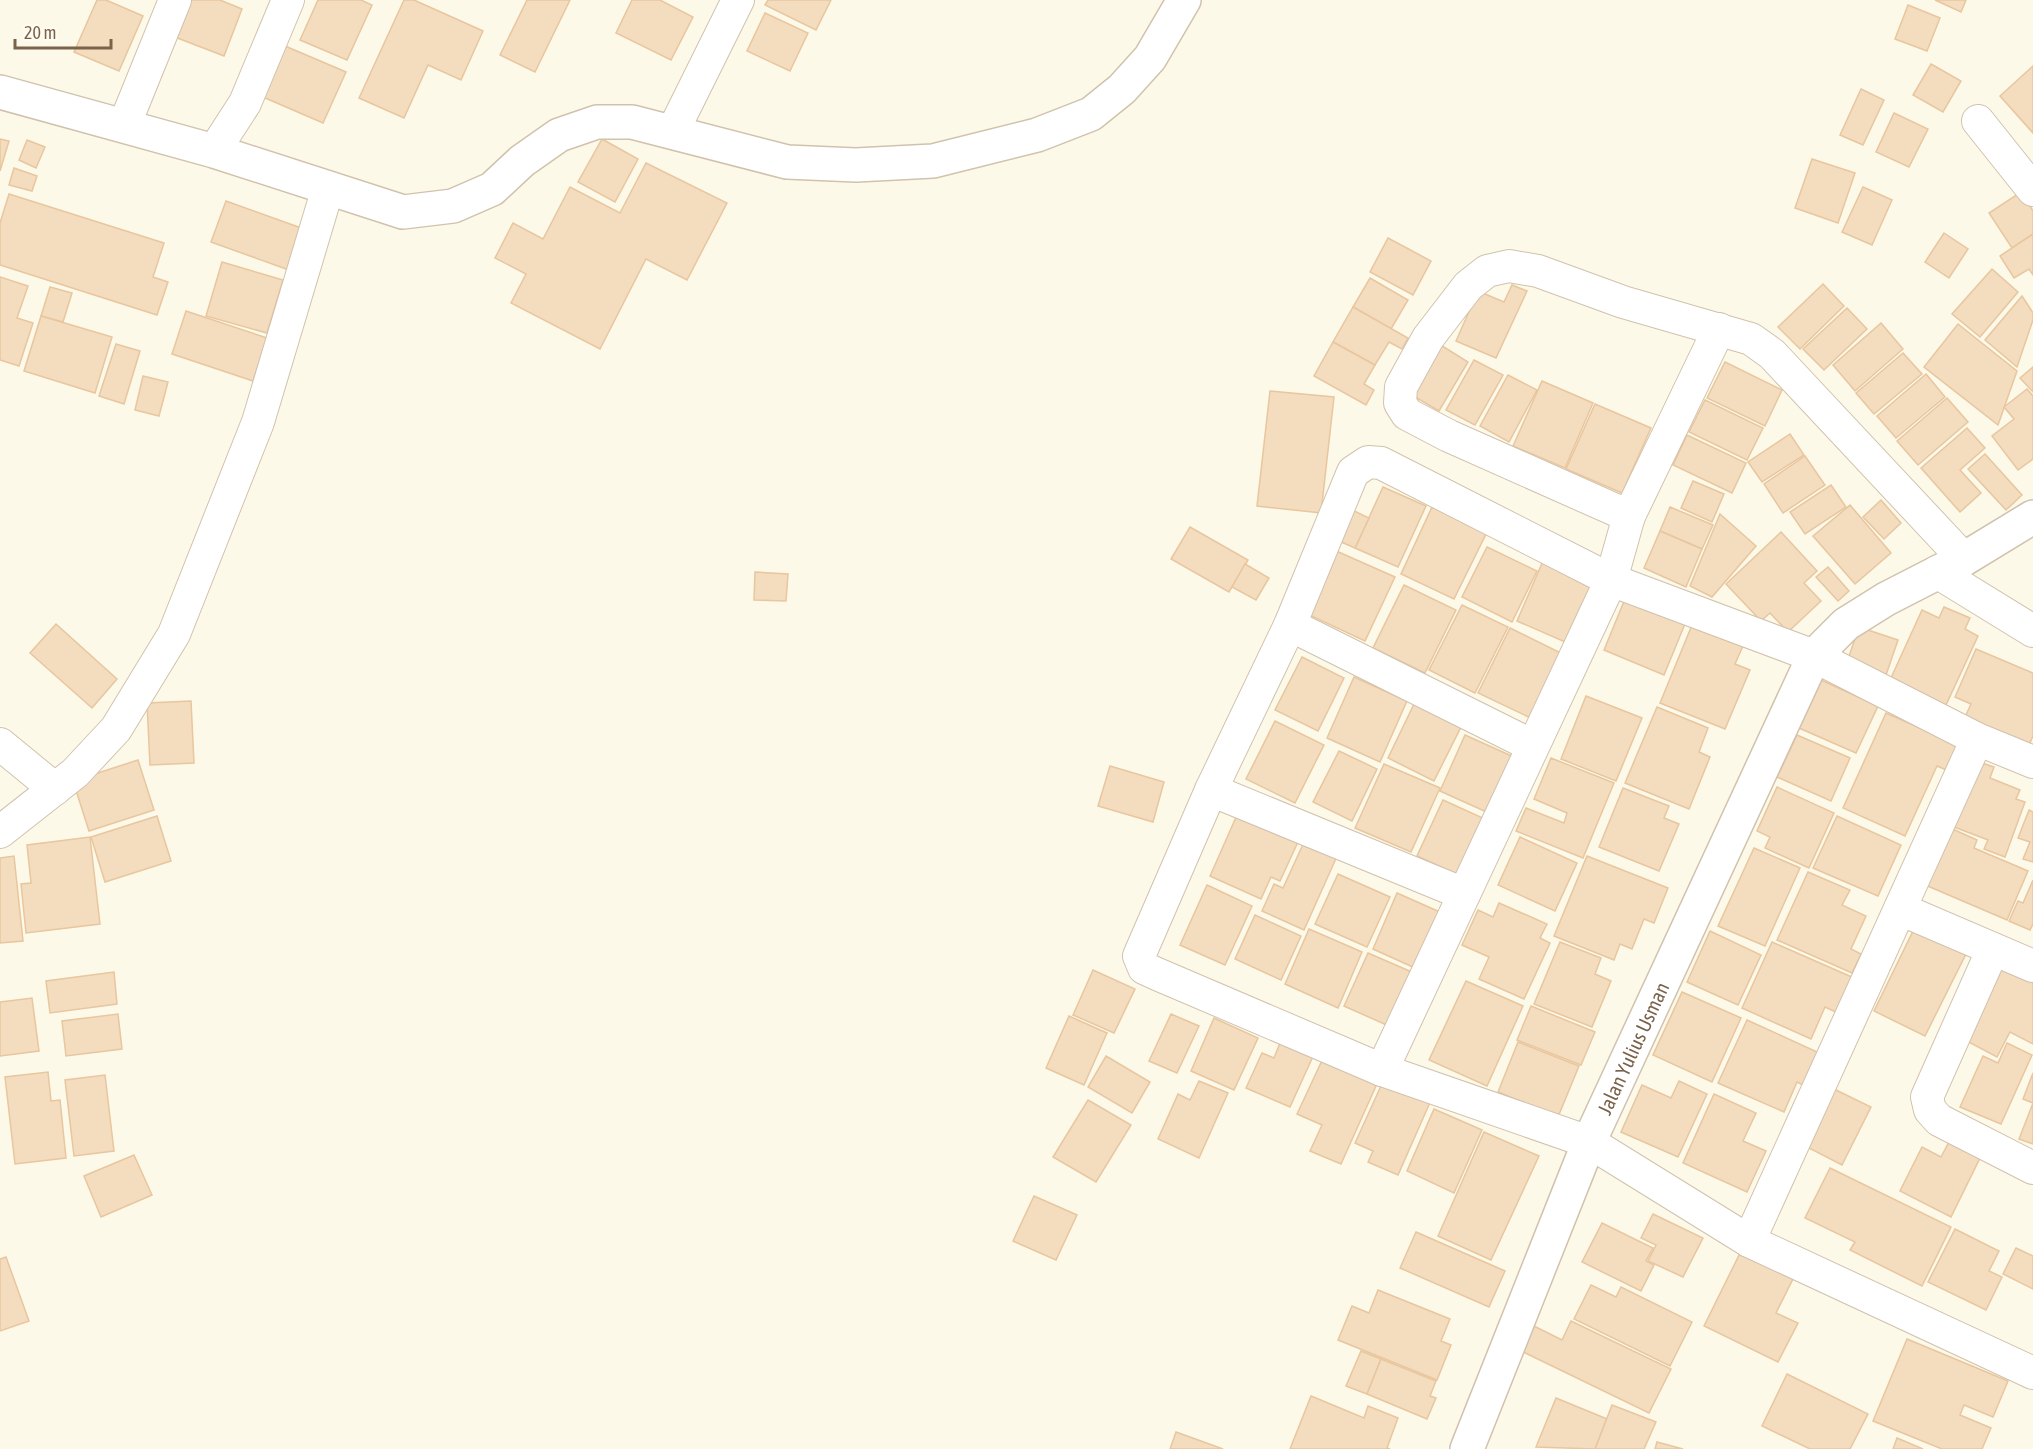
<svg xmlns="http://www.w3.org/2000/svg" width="2033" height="1449" font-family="'Asap Condensed',sans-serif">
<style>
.building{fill:#f4dcbf;stroke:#e8c69e;stroke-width:1.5}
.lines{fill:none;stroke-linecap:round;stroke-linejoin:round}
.minor-casing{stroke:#d1c2ad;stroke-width:34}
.tertiary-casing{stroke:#d1c2ad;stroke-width:36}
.minor{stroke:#fff;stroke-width:32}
.tertiary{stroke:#fff;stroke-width:33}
.labels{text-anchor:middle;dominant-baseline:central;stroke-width:4.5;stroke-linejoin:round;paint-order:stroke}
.street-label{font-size:20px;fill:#7a634a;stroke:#fffbf0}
</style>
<rect width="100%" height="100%" fill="#fdf9e9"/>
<g class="building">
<polygon points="97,0 106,0 143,16 119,71 74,52"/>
<polygon points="180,0 220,0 242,9 224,56 167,34"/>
<polygon points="318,0 361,0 372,5 347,60 300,40"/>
<polygon points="404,0 414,0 483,31 461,80 428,65 404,118 359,98"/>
<polygon points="527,0 570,0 535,72 500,55"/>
<polygon points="632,0 660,0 693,17 671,60 616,33"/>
<polygon points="768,0 831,0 816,30 765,5"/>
<polygon points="1935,0 1966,0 1961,12"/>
<polygon points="1908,5 1940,18 1927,51 1895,39"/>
<polygon points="765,13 808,33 790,71 747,51"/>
<polygon points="285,46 346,72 323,123 263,97"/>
<polygon points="1931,64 1961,81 1943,112 1913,95"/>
<polygon points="2033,66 2033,133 2000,96"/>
<polygon points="1861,89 1884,100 1863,145 1840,135"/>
<polygon points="1894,113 1928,129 1909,167 1876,152"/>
<polygon points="0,139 9,141 0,171"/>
<polygon points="602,139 638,159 615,202 578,182"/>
<polygon points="27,140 45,147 36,168 19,160"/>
<polygon points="1812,159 1855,173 1838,223 1795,208"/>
<polygon points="646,163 727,203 687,280 646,259 600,349 511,303 526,274 495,258 513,223 543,239 570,187 620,213"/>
<polygon points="14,168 37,176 32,191 9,185"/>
<polygon points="1863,187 1892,200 1872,245 1842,232"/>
<polygon points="2021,192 2033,211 2033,234 2012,248 1989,213"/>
<polygon points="9,194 164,243 153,277 168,282 157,315 0,265 0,223"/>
<polygon points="226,201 304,229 289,270 211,242"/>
<polygon points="1944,233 1968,249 1949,278 1925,262"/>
<polygon points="2033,234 2033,275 2029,269 2014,278 2000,256"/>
<polygon points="1388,238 1431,261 1413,295 1370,272"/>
<polygon points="222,262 283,280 267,333 206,316"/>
<polygon points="1992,269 2018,292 1980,337 1952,314"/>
<polygon points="0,277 28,286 17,318 33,323 19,366 0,360"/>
<polygon points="1370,278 1408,300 1391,329 1353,307"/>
<polygon points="1823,284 1844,306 1800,349 1778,327"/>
<polygon points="1512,285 1527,291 1496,358 1456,341 1478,291 1504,302"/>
<polygon points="50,287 72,293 63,322 41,316"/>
<polygon points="2022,296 2033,313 2033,320 2017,367 1985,340"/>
<polygon points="1353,307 1408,338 1402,349 1389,342 1375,365 1333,342"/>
<polygon points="1847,308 1867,329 1824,370 1803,349"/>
<polygon points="186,311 267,338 253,381 172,354"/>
<polygon points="41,316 112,337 95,393 24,371"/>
<polygon points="1881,323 1903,349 1855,391 1833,365"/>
<polygon points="1958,324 2017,371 1998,425 1924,367"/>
<polygon points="1333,342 1375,365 1364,384 1374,390 1366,405 1314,376"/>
<polygon points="116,344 140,351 124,404 99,396"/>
<polygon points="1439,344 1468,362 1439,411 1410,394"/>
<polygon points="1903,353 1922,374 1874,414 1856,393"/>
<polygon points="1474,360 1503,375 1475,425 1446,410"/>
<polygon points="1725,362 1782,390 1765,426 1707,398"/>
<polygon points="2033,367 2033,392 2020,378"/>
<polygon points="1926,374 1945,397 1896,438 1877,416"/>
<polygon points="1508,375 1537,390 1509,442 1480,426"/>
<polygon points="143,376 168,382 159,416 135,410"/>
<polygon points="1542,381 1593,403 1565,468 1513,446"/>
<polygon points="2027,389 2033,396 2033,459 2018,470 1992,436 2014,419 2004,407"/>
<polygon points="1270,391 1334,397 1321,513 1257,506"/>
<polygon points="1947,398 1968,422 1918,465 1897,441"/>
<polygon points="1705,400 1763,428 1747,460 1689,432"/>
<polygon points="1595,404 1651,428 1622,493 1566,469"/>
<polygon points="1967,428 1985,448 1960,470 1981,493 1960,512 1921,468"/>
<polygon points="1790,434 1804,455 1762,482 1748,462"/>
<polygon points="1687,435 1746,463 1732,493 1673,465"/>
<polygon points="1985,454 2022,495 2006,510 1968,469"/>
<polygon points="1805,456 1825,485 1783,513 1764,484"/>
<polygon points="1693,481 1724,494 1712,522 1681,508"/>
<polygon points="1831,485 1846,507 1805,534 1790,512"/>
<polygon points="1383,487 1426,506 1398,567 1355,548"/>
<polygon points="1881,500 1901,523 1884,539 1863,517"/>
<polygon points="1850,505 1891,553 1855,584 1813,536"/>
<polygon points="1346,507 1369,518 1355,548 1332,538"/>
<polygon points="1432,507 1487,532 1454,599 1401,574"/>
<polygon points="1670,507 1713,525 1702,549 1660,531"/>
<polygon points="1720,514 1756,546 1712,597 1690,586"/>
<polygon points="1190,527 1248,560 1229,592 1171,559"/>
<polygon points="1660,531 1702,549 1686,587 1644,568"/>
<polygon points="1781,532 1817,571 1804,583 1821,601 1788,632 1770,613 1761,621 1726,584"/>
<polygon points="1487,547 1537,571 1512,622 1462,597"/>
<polygon points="1334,550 1395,577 1365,641 1305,613"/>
<polygon points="1546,554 1598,585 1572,645 1517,621"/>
<polygon points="1245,564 1269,578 1256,600 1232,587"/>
<polygon points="1828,567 1849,591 1838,601 1816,577"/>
<polygon points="755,572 788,574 786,601 754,600"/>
<polygon points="1404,585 1456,610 1425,673 1373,648"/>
<polygon points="1627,594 1687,619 1664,675 1604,650"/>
<polygon points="1462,605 1508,627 1475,693 1429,670"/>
<polygon points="1944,607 1970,618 1965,629 1978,636 1946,705 1890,680 1922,610 1939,618"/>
<polygon points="56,624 117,679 92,708 30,653"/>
<polygon points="1692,625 1743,646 1735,664 1750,670 1725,729 1660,703"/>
<polygon points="1859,627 1898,640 1886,675 1847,662"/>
<polygon points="1510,628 1569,657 1537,721 1478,693"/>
<polygon points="1976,649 2033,673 2033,736 2029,745 1965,717 1971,704 1955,697"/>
<polygon points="1302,657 1344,678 1318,731 1275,710"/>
<polygon points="1354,677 1407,701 1380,762 1327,738"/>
<polygon points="1821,680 1878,706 1856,753 1799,728"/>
<polygon points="1586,696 1642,718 1616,781 1561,759"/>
<polygon points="191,701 194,763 150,765 147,703"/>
<polygon points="1415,702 1462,725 1434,781 1388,758"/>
<polygon points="1657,707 1708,728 1699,752 1710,757 1689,809 1625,783"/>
<polygon points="1886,713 1961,746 1949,771 1937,766 1905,836 1843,808"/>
<polygon points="1275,721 1324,745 1295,803 1246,779"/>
<polygon points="1465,735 1516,758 1491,814 1440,791"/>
<polygon points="1797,735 1850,758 1831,801 1777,777"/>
<polygon points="1339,751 1377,769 1352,821 1313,802"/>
<polygon points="1551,758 1614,783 1583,858 1516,831 1526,808 1564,823 1567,813 1534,799"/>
<polygon points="138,760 154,810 89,831 73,781"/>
<polygon points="1979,762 1994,767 1990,778 2020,790 2016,799 2025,802 2005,857 1984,849 1988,840 1949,825"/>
<polygon points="1384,764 1440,788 1411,852 1355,828"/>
<polygon points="1110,766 1164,782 1153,822 1098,806"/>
<polygon points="1777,787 1834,813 1809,868 1765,848 1770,837 1757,831"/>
<polygon points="1623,788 1669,806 1664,818 1679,824 1659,871 1599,847"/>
<polygon points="1443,800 1485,819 1459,875 1417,856"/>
<polygon points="2029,810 2033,812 2033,862 2023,859 2030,842 2018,838"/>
<polygon points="1237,815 1298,842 1280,881 1271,877 1261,899 1210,876"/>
<polygon points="157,816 171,861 105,882 91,837"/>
<polygon points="1837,816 1901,845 1878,896 1813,868"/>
<polygon points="1948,827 1977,840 1974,848 2028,871 2007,920 1923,884"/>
<polygon points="90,837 100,924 26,933 21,884 31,883 27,845"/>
<polygon points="1520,837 1577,863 1555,911 1498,885"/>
<polygon points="1305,840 1338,854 1304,930 1262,911 1274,884 1283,888"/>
<polygon points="1754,848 1800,868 1765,946 1718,926"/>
<polygon points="14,856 23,941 0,943 0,858"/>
<polygon points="1587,856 1668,888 1654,923 1644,919 1632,949 1620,944 1614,960 1554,936"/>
<polygon points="1808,872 1850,890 1842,905 1866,916 1851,949 1861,954 1852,973 1777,940"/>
<polygon points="1338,874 1390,897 1367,947 1315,924"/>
<polygon points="2033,880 2033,924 2030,930 2009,921 2018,901 2023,903"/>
<polygon points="1207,885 1252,906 1225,965 1180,945"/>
<polygon points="1397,893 1442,913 1417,969 1373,949"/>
<polygon points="1499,903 1547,924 1540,938 1550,943 1524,999 1479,979 1489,957 1462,945 1478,910 1493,917"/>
<polygon points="1255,915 1301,936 1281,980 1235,959"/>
<polygon points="1916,925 1968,950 1925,1036 1874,1011"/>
<polygon points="1309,929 1362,952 1338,1008 1285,984"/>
<polygon points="1710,931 1761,955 1738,1005 1687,982"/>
<polygon points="1560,942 1601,958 1595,974 1611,981 1592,1027 1534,1004"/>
<polygon points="1772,942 1854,978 1838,1013 1825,1007 1811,1039 1742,1008"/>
<polygon points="1368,953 1414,973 1391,1027 1344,1006"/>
<polygon points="1999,963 2033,981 2033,1044 2010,1032 1997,1057 1961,1038"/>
<polygon points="1093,970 1135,989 1114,1033 1073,1015"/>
<polygon points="114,972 117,1004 50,1013 46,981"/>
<polygon points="1466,981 1523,1006 1487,1086 1429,1060"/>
<polygon points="1682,992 1741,1018 1712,1082 1653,1055"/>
<polygon points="32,998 39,1051 0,1056 0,1002"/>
<polygon points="1531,1006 1595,1032 1581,1065 1517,1040"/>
<polygon points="118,1014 122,1049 66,1056 62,1021"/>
<polygon points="1171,1014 1199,1026 1177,1073 1149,1061"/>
<polygon points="1069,1016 1107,1033 1084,1085 1046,1068"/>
<polygon points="1214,1018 1258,1038 1234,1090 1191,1071"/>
<polygon points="1747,1020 1826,1056 1811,1089 1797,1082 1784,1112 1718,1083"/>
<polygon points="1282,1038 1315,1052 1290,1107 1246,1088 1262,1053 1274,1058"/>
<polygon points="1518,1042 1579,1066 1558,1117 1498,1092"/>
<polygon points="2007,1043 2032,1055 2001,1124 1960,1107 1983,1056 1998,1063"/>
<polygon points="1326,1052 1381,1075 1341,1164 1310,1151 1322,1125 1297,1114"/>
<polygon points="1106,1056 1150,1082 1132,1113 1088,1087"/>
<polygon points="48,1072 51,1101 60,1100 66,1158 15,1164 5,1077"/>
<polygon points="2033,1073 2033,1144 2019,1139 2033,1103 2023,1099"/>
<polygon points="105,1075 114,1151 74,1156 65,1080"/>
<polygon points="1385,1077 1432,1098 1398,1175 1368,1162 1373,1151 1355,1143"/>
<polygon points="1199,1081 1228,1093 1199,1158 1158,1139 1178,1094 1190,1100"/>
<polygon points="1679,1081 1707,1094 1678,1157 1621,1132 1642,1085 1671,1098"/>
<polygon points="1834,1089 1871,1107 1842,1165 1805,1146"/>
<polygon points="1714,1094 1756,1113 1743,1141 1766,1151 1747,1192 1683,1163"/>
<polygon points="1088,1100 1131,1125 1096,1182 1053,1157"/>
<polygon points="1434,1109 1482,1130 1454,1193 1407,1171"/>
<polygon points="1484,1132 1539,1156 1491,1260 1438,1236"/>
<polygon points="1950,1140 1981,1156 1951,1217 1900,1191 1922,1147 1941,1157"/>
<polygon points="134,1155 152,1195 101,1217 84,1176"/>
<polygon points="1830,1168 1951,1227 1922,1286 1850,1250 1855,1242 1805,1218"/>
<polygon points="1034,1196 1077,1215 1056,1260 1013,1241"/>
<polygon points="1653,1214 1703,1238 1683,1277 1648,1261 1656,1245 1641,1238"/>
<polygon points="1602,1223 1653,1248 1646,1261 1654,1265 1641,1291 1582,1262"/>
<polygon points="1955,1229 1999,1251 1989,1271 2002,1277 1986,1310 1928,1282"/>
<polygon points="1416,1232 1505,1271 1489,1307 1400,1268"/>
<polygon points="1746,1241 1799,1267 1776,1313 1798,1323 1778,1362 1704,1326"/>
<polygon points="2016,1248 2033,1256 2033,1289 2003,1274"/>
<polygon points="6,1257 29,1321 0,1331 0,1259"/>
<polygon points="1591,1285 1616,1297 1621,1287 1692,1322 1670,1366 1574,1319"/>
<polygon points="1378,1290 1450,1319 1441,1341 1451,1345 1437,1380 1338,1340 1352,1306 1369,1313"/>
<polygon points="1571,1321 1671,1369 1649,1413 1521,1351 1534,1326 1562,1340"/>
<polygon points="1907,1339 2008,1381 1993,1417 1964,1405 1960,1415 1991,1428 1982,1449 1942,1449 1873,1421"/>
<polygon points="1361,1351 1381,1359 1367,1394 1346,1386"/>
<polygon points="1381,1359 1436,1381 1430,1396 1436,1398 1427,1419 1367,1394"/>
<polygon points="1787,1374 1868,1414 1850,1449 1810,1449 1762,1426"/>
<polygon points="1311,1396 1364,1418 1368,1406 1398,1418 1387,1448 1390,1449 1290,1449"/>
<polygon points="1556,1398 1607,1419 1595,1449 1536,1447"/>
<polygon points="1612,1405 1656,1422 1644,1449 1595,1449"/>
<polygon points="1176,1432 1223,1449 1170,1449"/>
<polygon points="1897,1438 1923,1449 1893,1449"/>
<polygon points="1657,1442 1683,1449 1655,1449"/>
</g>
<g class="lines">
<g class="minor-casing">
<g id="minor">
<polyline points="1978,121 2033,190"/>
<polyline points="124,126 175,0"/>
<polyline points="673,131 738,0"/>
<polyline points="214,151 245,103 288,0"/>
<polyline points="1629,516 1449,436 1407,414 1400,403 1401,387 1428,338 1468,286 1487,271 1509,266 1538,271 1623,302 1751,339 1772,354 1964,559"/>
<polyline points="1937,572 2033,631"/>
<polyline points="1290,625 1533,746"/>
<polyline points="0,744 55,789"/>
<polyline points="2033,762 1977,739 1814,656 1611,580 1381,463 1368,462 1353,472 1290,625 1211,790 1139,956 1144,968 1157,974 1382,1070 1589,1142 1749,1241 2033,1373"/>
<polyline points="1211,790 1464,894"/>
<polyline points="0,832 75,773 116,729 174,634 258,422 328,188"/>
<polyline points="1900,909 2033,966"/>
<polyline points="1993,949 1927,1097 1930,1110 1939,1120 2033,1168"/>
<polyline points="1382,1070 1611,580 1629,516 1719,329"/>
<polyline points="1749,1241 1977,739"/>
</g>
</g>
<g class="tertiary-casing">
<g id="tertiary">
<polyline points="0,92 214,151 403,212 453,206 492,189 522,161 559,135 597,122 632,122 787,162 856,165 933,161 1037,135 1091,114 1122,89 1150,58 1184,0"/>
<path id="s1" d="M1467,1449l122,-307 225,-486 32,-32 40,-25 78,-40 69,-42"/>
</g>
</g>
<use href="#minor" class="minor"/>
<use href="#tertiary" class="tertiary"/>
</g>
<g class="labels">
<g class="street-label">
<text stroke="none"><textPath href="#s1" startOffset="434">Jalan Yulius Usman</textPath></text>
</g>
</g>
<path d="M15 39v9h96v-9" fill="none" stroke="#7a634a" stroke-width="3"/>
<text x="24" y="39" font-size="18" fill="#7a634a" stroke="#fffbf0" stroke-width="4.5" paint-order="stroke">20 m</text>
</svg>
